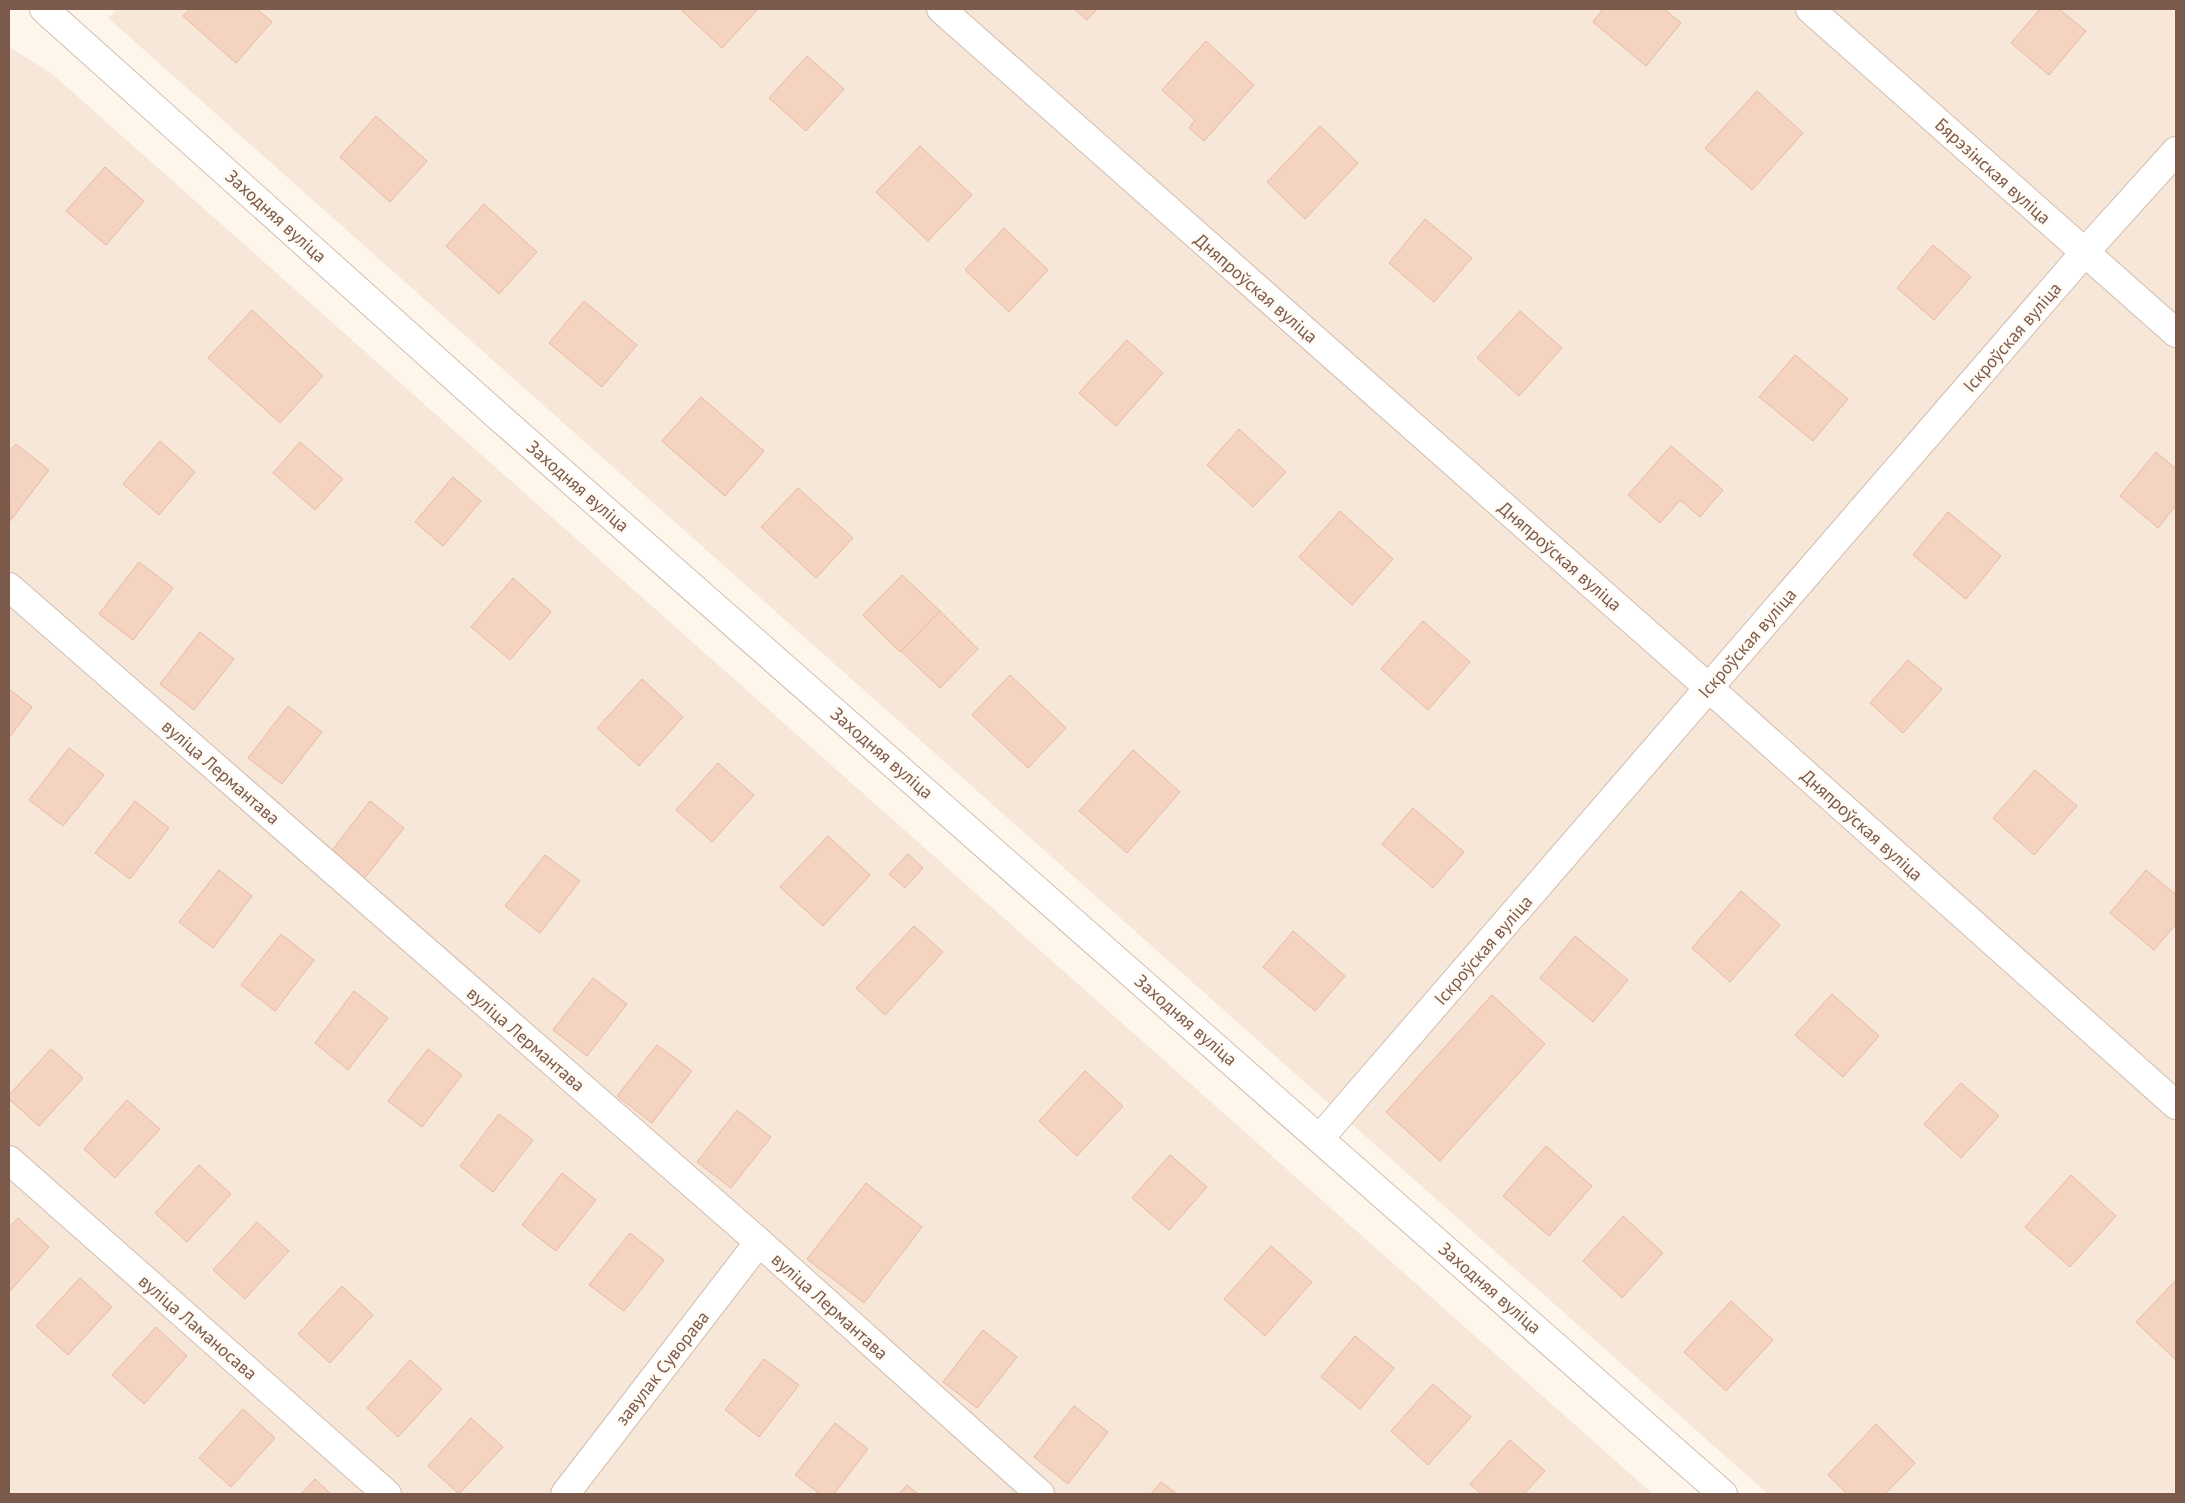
<svg xmlns="http://www.w3.org/2000/svg" width="2185" height="1503" font-family="'PT Sans',sans-serif">
<style>
.residential{fill:#f6e7d9}
.building{fill:#f5d3c1;stroke:#e9b8a0}
.lines{fill:none;stroke-linecap:round;stroke-linejoin:round}
.minor-casing{stroke:#d2bcaf;stroke-width:30}
.minor{stroke:#fff;stroke-width:28}
.labels{text-anchor:middle;dominant-baseline:central;stroke-width:5;stroke-linejoin:round;paint-order:stroke}
.street-label{font-size:18px;fill:#7c5a4b;stroke:#fffaf3}
</style>
<rect width="100%" height="100%" fill="#fef6eb"/>
<g class="residential">
<polygon points="117,9 2176,9 2176,1494 1768,1494 108,18"/>
<polygon points="9,47 51,73 1653,1494 9,1494"/>
</g>
<g class="building">
<polygon points="190,9 257,9 272,22 236,63 183,16"/>
<polygon points="680,9 758,9 722,48"/>
<polygon points="1074,9 1097,9 1087,20"/>
<polygon points="1603,9 1664,9 1681,23 1646,66 1593,22"/>
<polygon points="2040,9 2059,9 2086,31 2049,75 2011,43"/>
<polygon points="1206,41 1254,85 1204,141 1189,128 1195,120 1162,90"/>
<polygon points="807,56 844,89 806,131 769,98"/>
<polygon points="1757,91 1803,133 1752,190 1705,148"/>
<polygon points="376,116 427,161 390,202 340,157"/>
<polygon points="1320,126 1358,163 1305,219 1267,182"/>
<polygon points="920,146 972,195 928,241 876,192"/>
<polygon points="105,167 144,201 106,245 66,211"/>
<polygon points="484,204 537,252 499,294 446,246"/>
<polygon points="1425,219 1472,258 1434,302 1389,263"/>
<polygon points="1004,228 1048,270 1009,312 965,270"/>
<polygon points="1933,245 1971,277 1934,320 1897,288"/>
<polygon points="584,301 637,345 602,387 549,343"/>
<polygon points="252,310 323,376 280,423 208,358"/>
<polygon points="1520,311 1562,348 1519,396 1477,358"/>
<polygon points="1127,340 1163,373 1116,426 1079,393"/>
<polygon points="1795,355 1848,399 1813,441 1759,397"/>
<polygon points="701,397 764,451 725,496 662,441"/>
<polygon points="1239,429 1286,472 1253,507 1207,465"/>
<polygon points="160,441 195,472 159,515 123,484"/>
<polygon points="300,442 343,479 315,510 273,473"/>
<polygon points="16,444 49,470 10,521 9,452"/>
<polygon points="1671,446 1723,490 1700,517 1680,500 1660,523 1628,495"/>
<polygon points="2156,452 2176,469 2176,505 2158,528 2120,496"/>
<polygon points="453,477 481,501 443,546 415,522"/>
<polygon points="798,488 853,538 816,578 761,527"/>
<polygon points="1340,511 1393,559 1352,605 1299,557"/>
<polygon points="1948,512 2001,556 1966,599 1913,555"/>
<polygon points="139,562 173,588 133,640 99,614"/>
<polygon points="902,575 940,611 900,652 863,615"/>
<polygon points="513,578 551,612 510,660 471,627"/>
<polygon points="940,611 978,649 940,688 901,651"/>
<polygon points="1423,621 1470,662 1428,710 1381,669"/>
<polygon points="200,632 234,659 194,710 160,684"/>
<polygon points="1908,660 1942,689 1903,733 1870,703"/>
<polygon points="1010,675 1066,728 1028,768 972,715"/>
<polygon points="642,679 683,717 639,766 597,728"/>
<polygon points="9,689 32,707 9,738"/>
<polygon points="288,706 322,732 282,784 248,758"/>
<polygon points="69,748 104,775 63,826 29,800"/>
<polygon points="1133,750 1180,792 1127,853 1079,811"/>
<polygon points="718,763 754,795 712,842 676,810"/>
<polygon points="2035,770 2077,806 2034,855 1993,818"/>
<polygon points="135,801 169,828 130,879 95,853"/>
<polygon points="370,801 404,828 364,879 330,853"/>
<polygon points="1413,808 1464,852 1433,888 1382,844"/>
<polygon points="828,836 870,875 823,926 780,887"/>
<polygon points="908,854 923,868 905,888 889,874"/>
<polygon points="545,855 580,881 540,933 505,906"/>
<polygon points="219,870 252,896 213,948 179,922"/>
<polygon points="2146,870 2176,895 2176,924 2154,950 2110,913"/>
<polygon points="1741,891 1780,925 1730,982 1692,948"/>
<polygon points="914,926 943,952 885,1015 856,988"/>
<polygon points="1293,931 1345,976 1315,1011 1263,967"/>
<polygon points="281,934 314,960 275,1011 241,985"/>
<polygon points="1575,936 1628,980 1593,1022 1540,978"/>
<polygon points="593,978 627,1004 587,1056 553,1030"/>
<polygon points="354,991 388,1018 348,1070 315,1043"/>
<polygon points="1832,994 1879,1036 1843,1077 1795,1035"/>
<polygon points="1492,995 1545,1044 1440,1161 1386,1112"/>
<polygon points="657,1045 692,1071 652,1123 617,1096"/>
<polygon points="51,1049 83,1078 39,1126 9,1099 9,1095"/>
<polygon points="428,1049 462,1075 422,1127 388,1101"/>
<polygon points="1085,1071 1123,1106 1077,1156 1039,1121"/>
<polygon points="1961,1083 1999,1116 1961,1158 1924,1124"/>
<polygon points="127,1100 160,1129 115,1178 84,1149"/>
<polygon points="737,1110 771,1137 731,1188 697,1162"/>
<polygon points="499,1114 533,1140 493,1192 460,1166"/>
<polygon points="1546,1146 1592,1186 1549,1236 1503,1196"/>
<polygon points="1170,1155 1207,1187 1169,1230 1132,1198"/>
<polygon points="199,1165 231,1194 187,1242 155,1213"/>
<polygon points="562,1173 596,1200 556,1251 522,1225"/>
<polygon points="2071,1175 2116,1216 2070,1267 2025,1227"/>
<polygon points="866,1183 922,1227 864,1303 807,1259"/>
<polygon points="1623,1216 1663,1253 1622,1298 1583,1261"/>
<polygon points="18,1218 49,1247 9,1292 9,1228"/>
<polygon points="257,1222 289,1251 245,1299 213,1270"/>
<polygon points="630,1233 664,1260 624,1311 589,1285"/>
<polygon points="1271,1246 1312,1282 1265,1336 1224,1299"/>
<polygon points="80,1278 112,1307 68,1355 36,1326"/>
<polygon points="2176,1280 2176,1360 2136,1322"/>
<polygon points="342,1286 373,1315 330,1363 298,1334"/>
<polygon points="1731,1301 1773,1340 1726,1391 1684,1352"/>
<polygon points="156,1327 187,1356 144,1404 112,1375"/>
<polygon points="983,1330 1017,1357 977,1408 943,1382"/>
<polygon points="1355,1336 1394,1368 1360,1409 1321,1377"/>
<polygon points="764,1359 799,1385 759,1437 725,1410"/>
<polygon points="410,1360 442,1389 398,1437 367,1408"/>
<polygon points="1433,1384 1471,1417 1428,1465 1391,1431"/>
<polygon points="1074,1406 1108,1432 1068,1484 1034,1457"/>
<polygon points="243,1409 275,1438 231,1487 199,1458"/>
<polygon points="471,1418 503,1447 459,1494 428,1466"/>
<polygon points="835,1423 868,1449 834,1494 820,1494 795,1475"/>
<polygon points="1876,1424 1915,1463 1885,1494 1847,1494 1828,1475"/>
<polygon points="1510,1440 1545,1471 1524,1494 1481,1494 1470,1484"/>
<polygon points="315,1479 331,1494 301,1494"/>
<polygon points="1161,1482 1177,1494 1151,1494"/>
<polygon points="907,1485 918,1494 899,1494"/>
</g>
<g class="lines">
<g class="minor-casing">
<g id="minor">
<polyline points="44,9 499,417 1723,1494"/>
<polyline points="941,9 1709,688 2176,1105"/>
<polyline points="1810,9 2176,333"/>
<polyline points="9,587 759,1242 1040,1494"/>
<polyline points="1320,1138 2085,252 2176,151"/>
<polyline points="9,1160 387,1494"/>
<polyline points="565,1494 759,1242"/>
</g>
</g>
<use href="#minor" class="minor"/>
</g>
<g class="labels">
<g class="street-label">
<text transform="translate(1993 171) rotate(42)">Бярэзінская вуліца</text>
<text transform="translate(276 216) rotate(42)">Заходняя вуліца</text>
<text transform="translate(1256 288) rotate(41)">Дняпроўская вуліца</text>
<text transform="translate(2012 337) rotate(-49)">Іскроўская вуліца</text>
<text transform="translate(578 486) rotate(41)">Заходняя вуліца</text>
<text transform="translate(1560 556) rotate(41)">Дняпроўская вуліца</text>
<text transform="translate(1747 643) rotate(-49)">Іскроўская вуліца</text>
<text transform="translate(882 753) rotate(41)">Заходняя вуліца</text>
<text transform="translate(221 772) rotate(41)">вуліца Лермантава</text>
<text transform="translate(1862 825) rotate(42)">Дняпроўская вуліца</text>
<text transform="translate(1483 950) rotate(-49)">Іскроўская вуліца</text>
<text transform="translate(1186 1020) rotate(41)">Заходняя вуліца</text>
<text transform="translate(526 1039) rotate(41)">вуліца Лермантава</text>
<text transform="translate(1490 1288) rotate(41)">Заходняя вуліца</text>
<text transform="translate(830 1306) rotate(42)">вуліца Лермантава</text>
<text transform="translate(198 1327) rotate(41)">вуліца Ламаносава</text>
<text transform="translate(662 1368) rotate(-52)">завулак Суворава</text>
</g>
</g>
<rect width="2185" height="1503" fill="none" stroke="#7c5a4b" stroke-width="20"/>
</svg>
